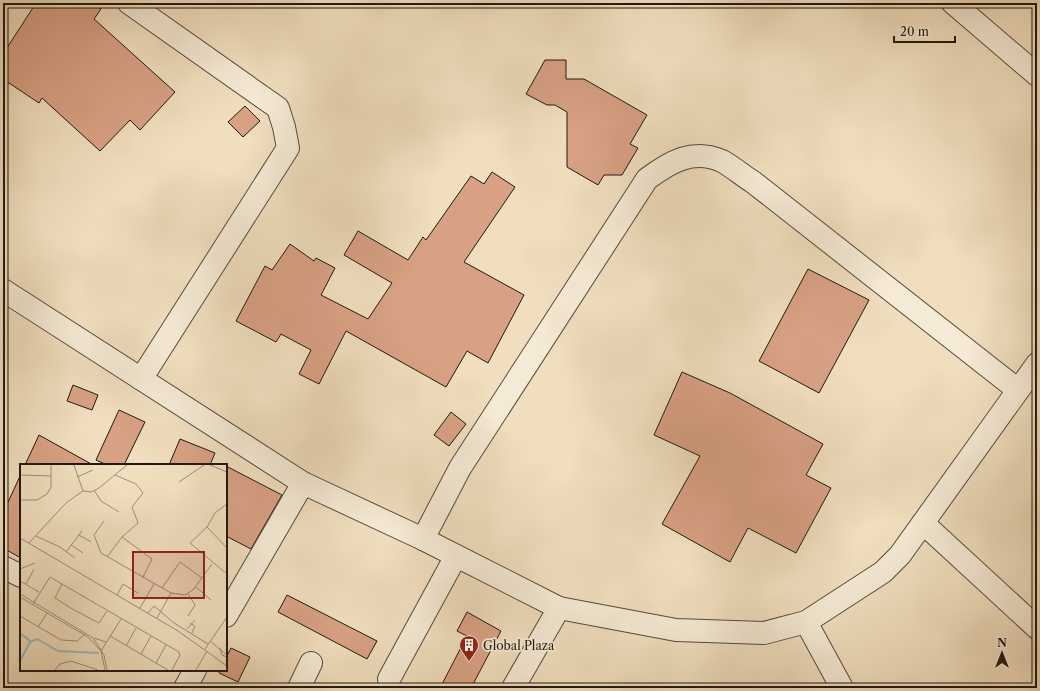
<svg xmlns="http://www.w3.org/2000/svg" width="1040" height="691" font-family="'Libre Caslon Text',serif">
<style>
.building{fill:#d8a184;stroke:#211811}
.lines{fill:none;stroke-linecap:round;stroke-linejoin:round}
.minor-casing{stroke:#554a3c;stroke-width:24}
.minor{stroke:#f5ead5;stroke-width:22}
.labels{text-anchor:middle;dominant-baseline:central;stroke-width:3.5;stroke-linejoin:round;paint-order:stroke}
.poi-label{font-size:12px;fill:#211811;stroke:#f5ead5;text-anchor:start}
.inset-river{fill:none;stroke:#9ebabc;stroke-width:2}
.inset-road{fill:none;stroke:#9d8f79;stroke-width:1}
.view{fill:#8f2418;fill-opacity:0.15;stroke:#8f2418;stroke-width:2}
.inset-edge{fill:none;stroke:#211811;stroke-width:2}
</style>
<rect width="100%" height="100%" fill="#f0debe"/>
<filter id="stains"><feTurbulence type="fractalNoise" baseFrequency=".005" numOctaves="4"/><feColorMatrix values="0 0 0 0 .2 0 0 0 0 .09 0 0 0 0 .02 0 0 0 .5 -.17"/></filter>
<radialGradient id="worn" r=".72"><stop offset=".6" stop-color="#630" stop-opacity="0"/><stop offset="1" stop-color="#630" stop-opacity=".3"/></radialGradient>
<g class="building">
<polygon points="36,3 92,3 101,9 94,19 175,92 140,130 130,120 100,151 42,98 39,103 3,79 3,54"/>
<polygon points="545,60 566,60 566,79 584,79 647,115 630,144 638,148 622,175 604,175 598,185 567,167 567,112 555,105 547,105 526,94"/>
<polygon points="245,106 260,121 243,137 228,122"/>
<polygon points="492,172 515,187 464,262 524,295 488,363 467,351 446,387 346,331 319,384 299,374 311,350 281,334 276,342 236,321 265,266 272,270 290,244 314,261 316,258 335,268 321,295 368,319 392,283 344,255 358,231 408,260 423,237 426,240 471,176 484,184"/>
<polygon points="808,269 869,300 819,393 759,361"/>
<polygon points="682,372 730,393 823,444 806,475 831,488 796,553 748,528 730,562 662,524 700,456 654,435"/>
<polygon points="73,385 98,395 92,410 67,401"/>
<polygon points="119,410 145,422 124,465 107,465 96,460"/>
<polygon points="451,412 466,424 449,446 434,435"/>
<polygon points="39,435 93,465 25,465"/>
<polygon points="180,439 215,453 210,465 169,465"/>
<polygon points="226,466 282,495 251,549 226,536"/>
<polygon points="21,474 21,558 3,548 3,513"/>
<polygon points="287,595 377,641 367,659 278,612"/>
<polygon points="467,612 501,631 471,688 440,688 467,636 457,631"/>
<polygon points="231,648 250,657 238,682 219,673 220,670 226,670 226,658"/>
</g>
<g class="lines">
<g class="minor-casing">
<g id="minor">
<polyline points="129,3 278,108 284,127 288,148 141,379"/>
<polyline points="953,3 1037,75"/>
<polyline points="3,290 303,483 423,539 559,608 676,630 764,633 806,622 883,572 900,555 1037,364"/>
<polyline points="923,523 1037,628"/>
<path d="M423,539l37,-71 187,-289c23,-17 46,-31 75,-18 11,6 21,15 31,21l265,208"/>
<polyline points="3,567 21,576"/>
<polyline points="226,616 303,483"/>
<polyline points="806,622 842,688"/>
<polyline points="389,679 456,556"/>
<polyline points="185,688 195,670"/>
<polyline points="299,688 311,663"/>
<polyline points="513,688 559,608"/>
</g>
</g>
<use href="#minor" class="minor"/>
</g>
<defs>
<g id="building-pin" transform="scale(1)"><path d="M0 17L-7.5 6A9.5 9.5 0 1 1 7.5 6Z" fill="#8f2418" stroke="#f5ead5"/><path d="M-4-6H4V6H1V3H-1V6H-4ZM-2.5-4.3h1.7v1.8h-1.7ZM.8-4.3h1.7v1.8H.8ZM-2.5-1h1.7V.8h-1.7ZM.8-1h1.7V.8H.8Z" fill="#fff"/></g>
</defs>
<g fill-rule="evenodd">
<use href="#building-pin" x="469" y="645"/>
</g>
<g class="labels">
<g class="poi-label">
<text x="483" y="645">Global Plaza</text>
</g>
</g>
<g transform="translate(20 464)">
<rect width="207" height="207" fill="#f0debe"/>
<path class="inset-river" d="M0,169l10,8M0,197l10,-19 7,-3 21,12 41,2"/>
<path class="inset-road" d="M54,1l9,26M190,1l17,7M0,11l31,1M57,13l16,-7M159,18l25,-17M74,26l7,11 18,11M0,36h17l10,-6 4,-7v-22M84,57l-10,14 7,18 70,40 14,2 8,-5 19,-26M187,63l8,-14 12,-9M59,71l12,7M16,72l24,11 15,11M102,73l30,22 -9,18M0,74l158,93 49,35M9,79l37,-40 17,-12 8,1 8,-4 28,-23M51,81l12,8M207,84l-20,-21 -17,16 37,31M46,88l16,-21M87,93l15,-20 16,-14 -6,-16 11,-14 -7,-9 -21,-9M0,105l15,-6M0,117l19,11M6,120l8,-15M42,120l-7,14 19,12 25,13 8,-12M176,123l15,13M142,124l18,-26 22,16M0,130l73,44 11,17 3,15M168,130l7,11 -7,11M97,131l6,-11 15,9M0,133l68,40 13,14 4,19M13,140l17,-27 129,75 1,3 -8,15M120,144l14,-24M128,149l6,-7 20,17 34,21M0,152l41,24 16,1 7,-6M137,154l14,-25M170,159l5,3 -3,7M18,163l9,-14M167,165l8,-9M90,172l58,34M74,174l12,4M190,177l17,14M106,182l10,-18M200,184l2,7 5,2M185,185l22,-32M81,187l20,-32M121,190l10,-18M136,199l10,-18M35,206l5,-6 11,-3 27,9M176,206l11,-19"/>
<path class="view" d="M113,88h71v46h-71z"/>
<rect width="207" height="207" class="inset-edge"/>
</g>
<rect width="1040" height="691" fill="none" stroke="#f0debe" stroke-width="16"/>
<rect x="4" y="4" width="1032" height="683" fill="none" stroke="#211811" stroke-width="2"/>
<rect x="8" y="8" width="1024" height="675" fill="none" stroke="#211811"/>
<g transform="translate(1002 653)" stroke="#f5ead5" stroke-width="3" paint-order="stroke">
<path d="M0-3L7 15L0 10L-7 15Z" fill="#211811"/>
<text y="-6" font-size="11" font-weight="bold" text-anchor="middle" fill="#211811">N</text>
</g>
<path d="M894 36v6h61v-6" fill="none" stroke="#211811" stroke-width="2"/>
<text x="900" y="36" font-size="12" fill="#211811" stroke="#f5ead5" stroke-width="3" paint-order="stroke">20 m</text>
<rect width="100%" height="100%" filter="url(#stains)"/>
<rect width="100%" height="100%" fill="url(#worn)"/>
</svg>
